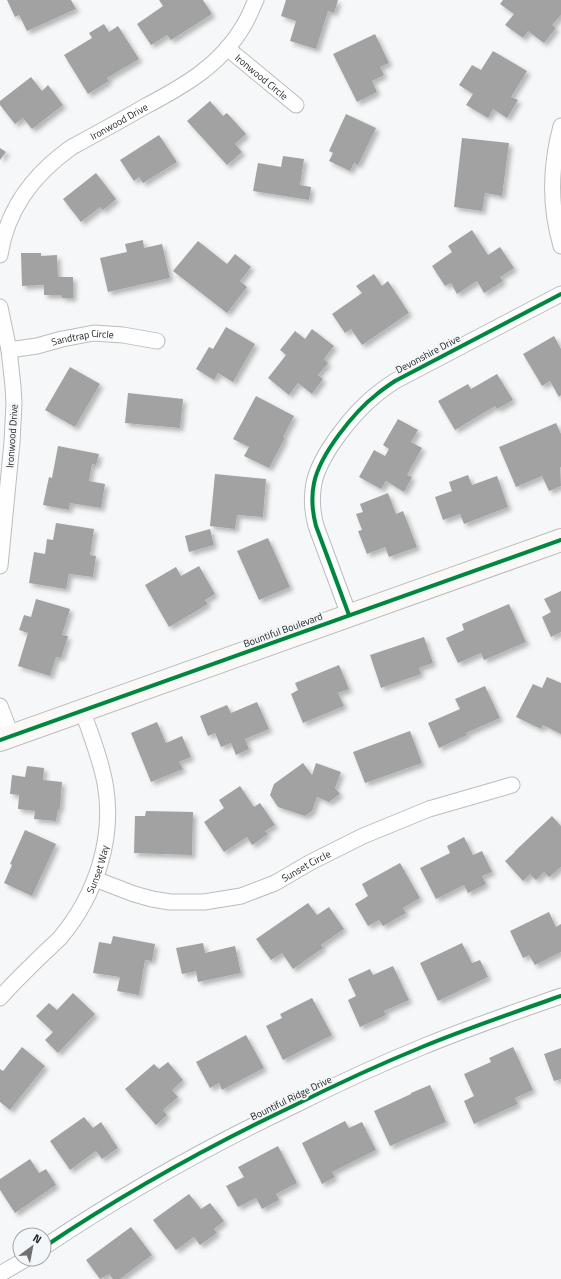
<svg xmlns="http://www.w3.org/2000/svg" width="561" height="1279" font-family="'Titillium Web',sans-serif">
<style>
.building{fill:#a2a2a2;filter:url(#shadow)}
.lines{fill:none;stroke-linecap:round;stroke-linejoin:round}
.street-casing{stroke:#bbbdbd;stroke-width:17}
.secondary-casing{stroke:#bbbdbd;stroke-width:24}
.street{stroke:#fefefe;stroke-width:15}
.secondary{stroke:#faf9f7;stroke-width:22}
.cycleway-casing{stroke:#f4f7f9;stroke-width:6}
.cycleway{stroke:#00873e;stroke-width:4}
.labels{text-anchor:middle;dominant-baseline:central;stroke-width:4;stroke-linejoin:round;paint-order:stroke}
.street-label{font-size:10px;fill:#262728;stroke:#f4f7f9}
</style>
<defs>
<filter id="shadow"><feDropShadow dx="3.5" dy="3.5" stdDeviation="2" flood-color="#0004"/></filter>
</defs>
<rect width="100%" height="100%" fill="#f5f7f8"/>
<g class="building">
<polygon points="7,0 71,0 76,9 27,31 19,15 15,17"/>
<polygon points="159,0 203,0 212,14 171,40 167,35 151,45 137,24 163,6"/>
<polygon points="286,0 338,0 334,13 328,11 316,49 290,41 296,21 281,16"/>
<polygon points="503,0 561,0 561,15 552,25 556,28 544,43 528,31 523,38 505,25 514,14 500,4"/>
<polygon points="104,24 109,32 118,26 139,59 107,78 109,81 88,94 64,55 92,38 89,33"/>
<polygon points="375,34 389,63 380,67 384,75 372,81 377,92 357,102 333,54"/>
<polygon points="493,51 527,71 511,97 518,100 507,118 493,109 488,118 466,105 473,94 459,85 472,65 481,70"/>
<polygon points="31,77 42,91 48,85 63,105 32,129 23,118 15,124 0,105 0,101"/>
<polygon points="210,101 223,116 227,113 246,134 235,144 242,152 227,165 187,121"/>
<polygon points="346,114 376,128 358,165 354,163 350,171 329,161 333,153 329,151"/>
<polygon points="159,135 177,162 143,183 139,177 134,181 120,160"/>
<polygon points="462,138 509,143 502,196 485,193 482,211 454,207"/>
<polygon points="0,148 6,152 0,160"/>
<polygon points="283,156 304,159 300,185 311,187 309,200 253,191 258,163 281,167"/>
<polygon points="96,173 116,199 103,210 100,207 81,222 63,199"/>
<polygon points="472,230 488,255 500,247 514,268 500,277 503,281 484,293 477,281 457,294 451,283 445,286 432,266 452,252 448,246"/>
<polygon points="143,240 144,248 162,244 170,278 108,292 100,258 127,252 125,244"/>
<polygon points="198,241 227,264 235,254 251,267 240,281 247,287 227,313 173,271"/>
<polygon points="21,253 41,253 41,256 57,255 58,277 73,277 73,298 62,298 62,295 44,295 44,285 22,286"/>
<polygon points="374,274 382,286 388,281 409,313 362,345 351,329 345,333 332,314 362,293 356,286"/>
<polygon points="226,327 255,344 233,382 218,373 214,380 196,369 209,347 213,349"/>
<polygon points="312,329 334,346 324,359 328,363 318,375 323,379 312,394 298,383 289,395 268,378 286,355 280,350 295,331 305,339"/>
<polygon points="554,336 561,349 561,395 559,397 550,381 542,386 523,354"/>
<polygon points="70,367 100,384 75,427 45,410"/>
<polygon points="497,374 513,400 497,409 495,406 455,430 438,401 468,384 471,389"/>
<polygon points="128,393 183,399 180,428 125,423"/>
<polygon points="256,396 294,416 283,437 285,438 269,468 244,456 249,447 233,439"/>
<polygon points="398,419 418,430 411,442 422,448 407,475 412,477 404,492 386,481 381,489 359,477 374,450 385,456 389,449 383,445"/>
<polygon points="556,423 561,434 561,467 560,467 561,486 549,491 542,476 516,487 499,447"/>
<polygon points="58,446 99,454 96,465 92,464 89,481 105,484 101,508 70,503 69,510 43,505 49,477 52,478"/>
<polygon points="215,474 266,479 263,517 237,515 235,529 210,526"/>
<polygon points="468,475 472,485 497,476 508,507 464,524 460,514 443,520 435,497 452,491 449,482"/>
<polygon points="388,493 396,514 403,511 417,547 389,557 385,547 367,554 358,531 362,530 356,514 363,512 360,504"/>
<polygon points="56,523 94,529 90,555 96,556 93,577 69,574 66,589 29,583 34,552 45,554 47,539 53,540"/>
<polygon points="210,529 214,545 189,552 185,536"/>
<polygon points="268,538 290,587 259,600 237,551"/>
<polygon points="199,566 215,594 205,600 208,604 169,627 145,585 176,567 181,576"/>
<polygon points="561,591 561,632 551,637 542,617 551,612 544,599"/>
<polygon points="36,599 70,609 62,635 68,636 61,658 56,657 50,676 18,666 28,633 19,630 24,615 31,617"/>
<polygon points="509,604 526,642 484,660 481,653 458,663 446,638 464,630 462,624"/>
<polygon points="424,637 433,663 419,668 421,674 381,688 370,655"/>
<polygon points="339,665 349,689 338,693 344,706 303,723 291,694 298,690 295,683"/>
<polygon points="547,677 561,683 561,734 543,725 541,729 516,717 533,684 542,688"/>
<polygon points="485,686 500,718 466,733 467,735 439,748 428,723 460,709 455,699"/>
<polygon points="257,702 269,729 245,739 249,749 236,755 231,743 221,747 215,733 208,736 200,716 227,705 231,713"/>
<polygon points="157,722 166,743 182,736 191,757 179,762 183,769 151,782 131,733"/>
<polygon points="410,731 422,763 365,783 353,752"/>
<polygon points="303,763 312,775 316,763 341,772 335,788 340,794 329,802 317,797 312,811 305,816 278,807 270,795 274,784"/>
<polygon points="27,766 44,768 43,780 62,782 60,809 58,809 56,821 34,819 35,811 18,809 19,795 10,794 12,775 25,777"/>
<polygon points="240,786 254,807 260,803 275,825 265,831 268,834 252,845 247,837 224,852 204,822 224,808 219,800"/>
<polygon points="146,811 193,812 192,855 134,853 135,816 145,816"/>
<polygon points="552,816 561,826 561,867 549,877 544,872 536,880 530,874 523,881 505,861 515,852 514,852"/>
<polygon points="25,830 56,844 32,896 4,883 12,865 10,864"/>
<polygon points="464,837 473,855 482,851 492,872 482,876 486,884 468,893 464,885 436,899 420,868 450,853 447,846"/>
<polygon points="400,863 420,898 403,908 406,913 383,926 379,920 368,926 355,904 368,896 362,884"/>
<polygon points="308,903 317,915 329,907 344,929 321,945 323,948 293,969 282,953 271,960 256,939"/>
<polygon points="549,912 556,927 561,924 561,952 535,965 529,955 523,958 510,931"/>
<polygon points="113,936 155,944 152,961 145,960 139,995 117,991 120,977 93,973 99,942 111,944"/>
<polygon points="203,943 205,953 235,946 241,973 198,982 196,971 182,974 176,948"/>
<polygon points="462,943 472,963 480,960 488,977 438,1001 420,963"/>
<polygon points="393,966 409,1000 384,1011 386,1015 360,1027 348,1000 356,996 348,979 370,969 373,975"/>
<polygon points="73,993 95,1014 58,1053 45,1040 53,1032 36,1016 49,1003 57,1010"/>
<polygon points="312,998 332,1035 283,1060 266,1026 282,1018 280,1014"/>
<polygon points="246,1035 264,1068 222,1090 219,1083 210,1088 196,1062"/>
<polygon points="22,1047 45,1066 10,1110 0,1102 0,1069 3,1071"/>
<polygon points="513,1047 533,1090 515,1098 518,1104 474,1124 464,1101 474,1096 464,1074 491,1062 489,1058"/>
<polygon points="561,1048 561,1079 554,1081 544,1054"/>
<polygon points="168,1062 183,1080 172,1090 178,1097 163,1110 167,1115 156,1125 125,1089 154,1064 159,1069"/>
<polygon points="430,1085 446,1122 390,1146 374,1111 411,1094 411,1093"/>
<polygon points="84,1117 93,1128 101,1122 118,1148 102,1159 96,1151 70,1170 50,1141"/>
<polygon points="345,1121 349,1128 362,1122 376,1150 332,1172 335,1177 322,1184 302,1143"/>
<polygon points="278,1146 297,1183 276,1194 279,1200 262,1209 256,1198 238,1207 226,1186 244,1177 238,1167"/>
<polygon points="30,1159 39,1173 46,1169 56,1185 15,1213 0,1190 0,1179"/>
<polygon points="189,1194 201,1209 210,1203 224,1221 214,1229 217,1233 200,1245 194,1237 176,1250 153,1220"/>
<polygon points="131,1227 152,1255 120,1279 113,1279 109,1274 100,1279 86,1260"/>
</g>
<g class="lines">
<g class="street-casing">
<g id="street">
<path id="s1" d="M227,48l69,57"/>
<path d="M561,126c-11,41 -12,79 0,120"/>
<path id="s2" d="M0,255c7,-46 35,-82 72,-108 24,-13 48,-26 72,-40 40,-21 77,-42 100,-82 5,-8 8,-17 12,-25"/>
<polyline points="0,307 9,350 13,386 14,404 12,442 0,566"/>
<path id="s3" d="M9,350l28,-4 25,-7 32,-6 29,2 34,6"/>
<path d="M349,615l-33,-89c-4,-15 -5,-28 -2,-43 6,-29 40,-71 63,-89 6,-5 12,-9 18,-13l166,-87"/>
<polyline points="0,706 11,735"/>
<path id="s4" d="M95,879l39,15 18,5 18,3h34l37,-6 34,-13 36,-21 52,-26 66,-27 83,-24"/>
<path id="s5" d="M0,998c12,-14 25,-26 38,-39 7,-7 15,-14 22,-21 36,-43 55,-100 45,-155 -5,-25 -14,-49 -23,-73"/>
<path d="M44,1247c79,-53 163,-100 249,-141 42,-21 85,-41 129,-59 46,-19 93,-35 139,-51"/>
<polyline points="0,1274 26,1259"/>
</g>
</g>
<g class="secondary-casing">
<polyline id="secondary" points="0,740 561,540"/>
</g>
<use href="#street" class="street"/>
<use href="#secondary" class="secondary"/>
<g class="cycleway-casing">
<g id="cycleway">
<path d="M349,615l-33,-89c-4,-15 -5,-28 -2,-43 6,-29 40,-71 63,-89 6,-5 12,-9 18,-13l166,-87"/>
<polyline points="0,740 561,540"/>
<path d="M44,1247c79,-53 163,-100 249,-141 42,-21 85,-41 129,-59 46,-19 93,-35 139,-51"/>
</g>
</g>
<use href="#cycleway" class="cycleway"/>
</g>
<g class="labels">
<g class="street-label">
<text stroke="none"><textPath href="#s1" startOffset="45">Ironwood Circle</textPath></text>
<text stroke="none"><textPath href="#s2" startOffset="187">Ironwood Drive</textPath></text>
<text stroke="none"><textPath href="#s3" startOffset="75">Sandtrap Circle</textPath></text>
<text transform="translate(428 354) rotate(-28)">Devonshire Drive</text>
<text transform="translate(12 436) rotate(-86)">Ironwood Drive</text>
<text transform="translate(283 630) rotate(-20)">Bountiful Boulevard</text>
<text stroke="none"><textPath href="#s4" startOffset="222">Sunset Circle</textPath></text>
<text stroke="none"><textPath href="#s5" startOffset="164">Sunset Way</textPath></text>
<text transform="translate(291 1098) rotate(-26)">Bountiful Ridge Drive</text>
</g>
</g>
<g transform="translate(32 1247) rotate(32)"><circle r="19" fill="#f4f7f9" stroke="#a2a4a5"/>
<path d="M0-3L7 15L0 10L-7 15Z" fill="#6e7071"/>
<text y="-6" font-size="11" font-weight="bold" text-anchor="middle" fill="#262728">N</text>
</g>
</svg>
